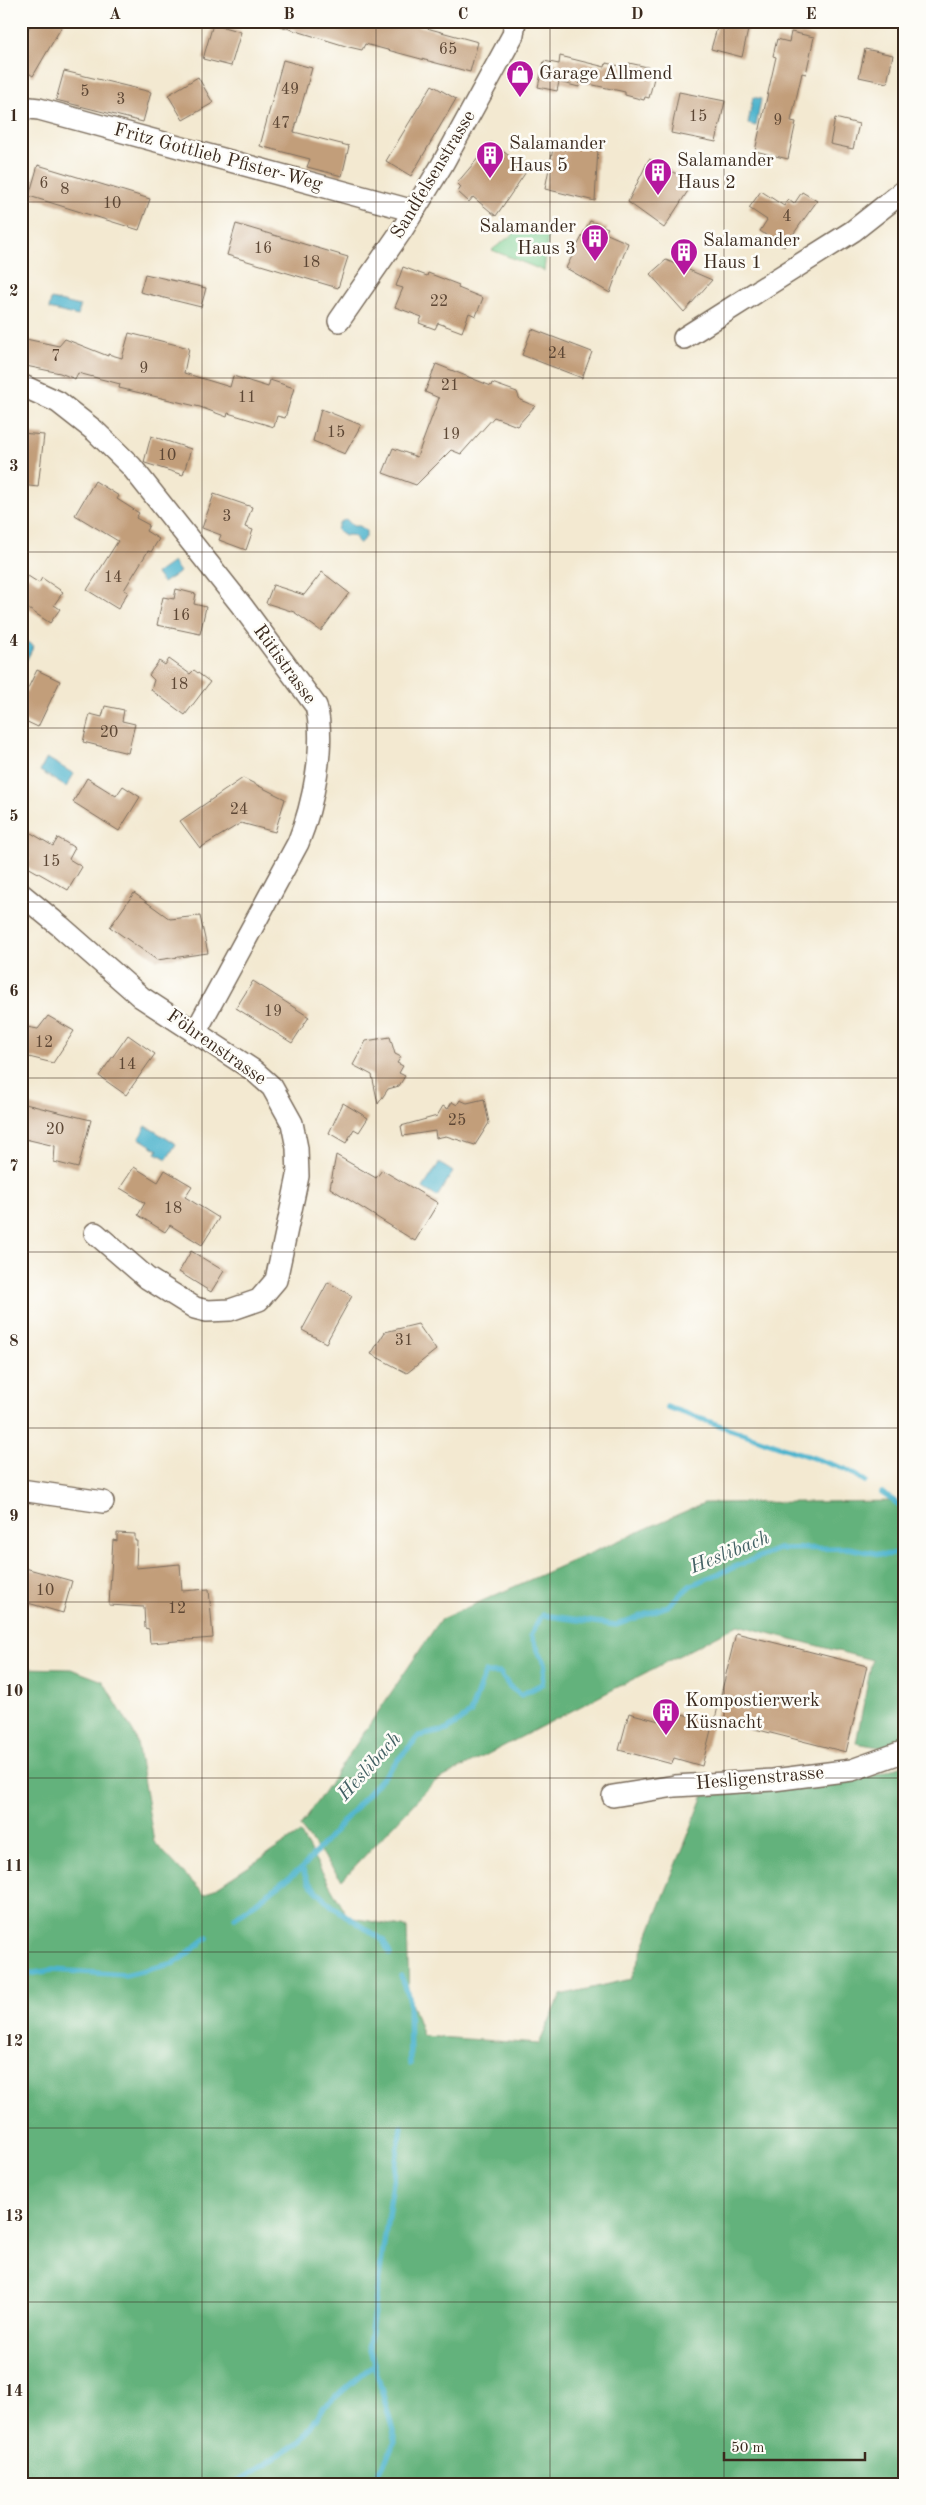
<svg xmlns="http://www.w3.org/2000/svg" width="926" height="2505" font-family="'Old Standard TT',serif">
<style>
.green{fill:#7acf92;stroke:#5a7c58}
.forest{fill:#63b27c;stroke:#4f6e4d}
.water{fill:#4eb4cd;stroke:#446f76}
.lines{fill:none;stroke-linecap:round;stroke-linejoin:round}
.stream{stroke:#4eb4cd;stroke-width:5.5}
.building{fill:#c29e7a}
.minor-casing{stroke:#7b6d5d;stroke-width:24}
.minor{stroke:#fff;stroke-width:21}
.grid{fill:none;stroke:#3b2a1e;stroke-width:1;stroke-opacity:0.55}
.labels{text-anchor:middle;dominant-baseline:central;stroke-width:5;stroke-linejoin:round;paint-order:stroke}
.number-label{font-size:16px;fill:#5d4735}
.poi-label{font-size:19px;fill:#3b2a1e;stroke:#fdfcf7;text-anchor:start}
.street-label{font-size:19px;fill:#3b2a1e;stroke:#fdfcf7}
.water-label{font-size:20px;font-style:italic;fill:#436164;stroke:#fdfcf7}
.neatline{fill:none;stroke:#3b2a1e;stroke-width:2}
.grid-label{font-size:16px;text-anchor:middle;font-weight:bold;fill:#3b2a1e}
</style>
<rect width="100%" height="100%" fill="#fdfcf7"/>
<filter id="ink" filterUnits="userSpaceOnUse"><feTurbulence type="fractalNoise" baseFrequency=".02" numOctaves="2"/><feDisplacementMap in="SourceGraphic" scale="10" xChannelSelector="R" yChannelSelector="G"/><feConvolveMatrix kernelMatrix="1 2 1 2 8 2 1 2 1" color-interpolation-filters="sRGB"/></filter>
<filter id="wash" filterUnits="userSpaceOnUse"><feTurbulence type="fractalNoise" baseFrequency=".0096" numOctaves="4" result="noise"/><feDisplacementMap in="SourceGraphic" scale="20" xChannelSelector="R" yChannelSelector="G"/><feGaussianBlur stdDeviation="1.12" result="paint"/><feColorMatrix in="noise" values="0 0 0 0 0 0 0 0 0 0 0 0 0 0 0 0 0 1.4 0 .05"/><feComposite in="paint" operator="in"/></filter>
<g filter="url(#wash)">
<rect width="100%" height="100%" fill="#f3e9d1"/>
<polygon class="green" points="522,227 548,235 544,271 492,250"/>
<g class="forest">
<polygon points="905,1501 905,1737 890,1749 856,1743 872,1660 738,1625 434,1782 342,1880 300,1827 441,1619 704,1503"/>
<polygon points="21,1668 71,1669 103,1681 136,1737 154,1842 205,1895 300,1833 348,1917 407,1928 409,1996 423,2036 539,2044 561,1995 631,1979 704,1795 873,1776 905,1764 905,2484 21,2484"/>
</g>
<g class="water">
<polygon points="753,97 761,99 756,126 748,124"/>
<polygon points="51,299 80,306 78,316 49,309"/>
<path d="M346,519l7,7h7l6,5v6l-6,6h-2c-2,-8 -7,-9 -14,-7l-7,-6 2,-7z"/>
<polygon points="173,562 180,572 163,583 156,574"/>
<polygon points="25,641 34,646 21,670 21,648"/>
<polygon points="47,758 74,774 66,787 40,771"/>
<polygon points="146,1126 176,1144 167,1159 156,1153 158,1150 139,1138"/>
<polygon points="439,1163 453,1172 437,1197 423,1188"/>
</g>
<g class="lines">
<g class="stream">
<polyline points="667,1407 845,1469 865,1481"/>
<polyline points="882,1493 904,1508 905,1512"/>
<polyline points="302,1868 308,1882 333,1907 383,1940 390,1954"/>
<polyline points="235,1918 302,1868 419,1736 447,1730 470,1714 485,1673 500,1673 509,1686 521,1695 542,1684 545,1665 531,1635 542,1615 616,1625 668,1606 691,1585 778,1549 848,1548 885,1555 905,1552"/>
<polyline points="401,1976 409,1996 410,2064"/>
<polyline points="21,1983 28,1974 53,1970 125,1975 175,1963 207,1938"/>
<polyline points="235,2484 302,2440 324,2407 374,2364"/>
<polyline points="373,2484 396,2441 369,2346 401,2127"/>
</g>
</g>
<g id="blocks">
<g class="building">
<polygon points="33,21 65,21 33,76 21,68 21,41"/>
<polygon points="280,21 373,21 391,26 392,21 401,21 478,42 470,72 365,44 362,50 349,47 280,26"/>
<polygon points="719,21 750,21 742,57 711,49"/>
<polygon points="213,24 241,32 231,66 203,59"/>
<polygon points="791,32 814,37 806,74 802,73 791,121 796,122 788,159 755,151 776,57 773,56 777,39 789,42"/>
<polygon points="865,49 893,55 887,83 859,77"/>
<polygon points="560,56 605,67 606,63 628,68 629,63 652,68 651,74 655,74 649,98 645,97 644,100 625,95 625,92 580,82 579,87 559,82 557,91 538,87 544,61 559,64"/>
<polygon points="283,60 312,68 294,132 349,146 342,176 307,167 310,159 260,146"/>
<polygon points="64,71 151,92 143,122 56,100"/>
<polygon points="198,77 213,103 183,120 168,95"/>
<polygon points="432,85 456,99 411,176 386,161"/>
<polygon points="679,92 725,101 716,142 671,133"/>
<polygon points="835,118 859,124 853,149 830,144"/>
<polygon points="491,143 528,169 496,216 473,197 469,202 458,192 461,187 457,183"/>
<polygon points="554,143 598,148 595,201 545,189"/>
<polygon points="649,159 693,183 664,228 628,202"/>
<polygon points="38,165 150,199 139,230 29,196"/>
<polygon points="761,191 784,206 788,199 794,204 802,192 817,201 784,247 760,231 767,220 749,208"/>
<polygon points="590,221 608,228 605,233 628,243 610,293 566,268"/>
<polygon points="236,224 348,257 338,288 227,255"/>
<polygon points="666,260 712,280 684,312 650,274"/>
<polygon points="403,267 427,276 428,273 459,285 458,288 483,298 476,316 469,313 462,332 438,323 435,329 419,323 422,317 395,307 403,288 396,286"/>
<polygon points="145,274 206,288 201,307 140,292"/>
<polygon points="532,329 592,352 582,378 522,355"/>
<polygon points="129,333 189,348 184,373 230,387 233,376 268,387 270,380 294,388 285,418 277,416 274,427 228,413 227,417 200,407 119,388 120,384 78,373 75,379 60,373 21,365 21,338 59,346 65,339 108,356 108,354 122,358"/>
<polygon points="436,364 491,386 492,383 517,392 520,400 535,406 517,426 494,417 461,454 451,450 416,485 383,473 393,448 417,457 439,398 425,392"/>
<polygon points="321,409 361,425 345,454 313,441"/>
<polygon points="21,433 44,435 38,487 21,485"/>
<polygon points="151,436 191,449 183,475 145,463 144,462"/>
<polygon points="95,481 119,496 117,499 139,513 136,518 149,525 146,531 159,539 151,552 148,551 124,590 128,592 118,609 87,590 118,541 75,515"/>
<polygon points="214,494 252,507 245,527 253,530 246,550 219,540 221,535 202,528"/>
<polygon points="322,572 349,593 321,631 294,612 266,603 273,585 304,595"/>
<polygon points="28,576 39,583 42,578 63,592 54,605 60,609 50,623 21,604 21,586"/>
<polygon points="176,589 196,594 194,604 206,607 200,634 157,625 163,597 174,599"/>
<polygon points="169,659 190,674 194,670 210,682 185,715 151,690 154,680 149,675 159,661 165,665"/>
<polygon points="37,670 60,681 38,727 21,719 21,690 26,692"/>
<polygon points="105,706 124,710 122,721 135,724 128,753 83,742 90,714 102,717"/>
<polygon points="87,778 116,796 123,786 140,797 119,831 73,802"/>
<polygon points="243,778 285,799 275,832 241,823 200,848 180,821"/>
<polygon points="21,827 53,846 58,838 75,848 69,859 82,867 68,890 26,866 30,859 21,854"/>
<polygon points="134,893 170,919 200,916 208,953 157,960 110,927"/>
<polygon points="253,981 309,1017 292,1043 236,1008"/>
<polygon points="48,1016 74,1031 53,1063 21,1055 21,1026 38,1029"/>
<polygon points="128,1035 155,1054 126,1095 99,1076"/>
<polygon points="390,1037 395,1054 401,1057 397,1063 403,1066 399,1073 405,1076 399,1086 388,1089 378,1104 372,1075 353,1065 366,1041"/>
<polygon points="484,1099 489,1123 475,1145 446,1136 436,1138 435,1131 403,1136 401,1126 437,1116 443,1106 448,1109 452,1102 457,1105 460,1100 467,1103"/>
<polygon points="21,1103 91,1120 78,1168 54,1162 55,1146 21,1138"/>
<polygon points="343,1103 368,1118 359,1132 354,1129 346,1143 329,1133"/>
<polygon points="336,1155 376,1178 382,1170 438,1203 415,1241 330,1188"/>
<polygon points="134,1167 158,1182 165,1170 192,1186 185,1197 219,1218 202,1245 170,1225 165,1232 138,1215 145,1203 120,1188"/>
<polygon points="191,1251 224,1271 211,1292 179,1272"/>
<polygon points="328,1282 352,1296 326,1343 302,1330"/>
<polygon points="418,1324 436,1350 407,1373 371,1354 385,1332"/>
<polygon points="117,1533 135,1534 135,1541 137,1541 136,1568 180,1564 182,1591 209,1589 213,1638 150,1643 149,1629 145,1628 144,1607 109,1605 113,1540 117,1541"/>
<polygon points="25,1568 72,1581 63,1613 21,1601 21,1579"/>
<polygon points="736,1633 867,1666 846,1752 715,1719"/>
<polygon points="666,1710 713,1722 702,1766 674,1758 672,1764 619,1750 629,1713 663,1722"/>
</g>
</g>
</g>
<g filter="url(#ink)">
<use href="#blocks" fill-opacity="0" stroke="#7b6d5d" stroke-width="1"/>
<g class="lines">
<g class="minor-casing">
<g id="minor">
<polyline points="21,107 39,109 414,211"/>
<polyline points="339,321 402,230 442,165 513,35 515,21"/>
<polyline points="684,338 853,231 905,190"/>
<path d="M21,385l37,17 37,29 36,35 111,140 74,100c10,38 -3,100 -18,137l-103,190"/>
<polyline points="21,894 60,926 141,997 253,1070 272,1087 292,1123 297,1148 298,1176 292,1205 276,1280 259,1300 230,1310 207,1311 195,1308 147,1278 95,1233"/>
<polyline points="21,1490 103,1502"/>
<polyline points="613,1796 675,1786 773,1780 852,1770 905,1751"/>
</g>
</g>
<use href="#minor" class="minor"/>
</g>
</g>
<path class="grid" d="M202,21v2463M376,21v2463M550,21v2463M724,21v2463M21,202h884M21,378h884M21,552h884M21,728h884M21,902h884M21,1078h884M21,1252h884M21,1428h884M21,1602h884M21,1778h884M21,1952h884M21,2128h884M21,2302h884"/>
<defs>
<g id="shop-pin" transform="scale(1.4375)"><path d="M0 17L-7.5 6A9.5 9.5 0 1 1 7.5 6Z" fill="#b5179e" stroke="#fdfcf7"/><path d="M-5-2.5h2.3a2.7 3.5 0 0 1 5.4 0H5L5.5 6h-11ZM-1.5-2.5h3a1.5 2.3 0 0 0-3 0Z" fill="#fff"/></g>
<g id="building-pin" transform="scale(1.4375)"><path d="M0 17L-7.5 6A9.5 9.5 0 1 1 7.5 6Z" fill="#b5179e" stroke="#fdfcf7"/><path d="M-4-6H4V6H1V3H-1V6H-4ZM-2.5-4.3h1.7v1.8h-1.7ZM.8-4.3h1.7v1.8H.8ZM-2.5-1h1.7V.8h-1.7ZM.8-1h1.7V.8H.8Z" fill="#fff"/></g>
</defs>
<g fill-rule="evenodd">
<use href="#shop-pin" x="520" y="74"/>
<use href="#building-pin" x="490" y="155"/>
<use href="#building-pin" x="658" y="172"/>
<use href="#building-pin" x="595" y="238"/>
<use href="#building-pin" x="684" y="252"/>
<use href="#building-pin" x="666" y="1712"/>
</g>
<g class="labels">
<g class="number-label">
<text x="448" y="50">65</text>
<text x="290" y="90">49</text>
<text x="85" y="92">5</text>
<text x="121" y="100">3</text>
<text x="698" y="117">15</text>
<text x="778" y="121">9</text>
<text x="281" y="124">47</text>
<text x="44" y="184">6</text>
<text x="65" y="190">8</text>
<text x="112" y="204">10</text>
<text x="787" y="217">4</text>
<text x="263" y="249">16</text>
<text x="311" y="263">18</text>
<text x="439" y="302">22</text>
<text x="557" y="354">24</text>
<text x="56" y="357">7</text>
<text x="144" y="369">9</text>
<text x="450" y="386">21</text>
<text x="247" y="398">11</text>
<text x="336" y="433">15</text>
<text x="451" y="435">19</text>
<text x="167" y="456">10</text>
<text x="227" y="517">3</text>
<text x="113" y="578">14</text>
<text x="181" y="616">16</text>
<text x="179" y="685">18</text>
<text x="109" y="733">20</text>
<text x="239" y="810">24</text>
<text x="51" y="862">15</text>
<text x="273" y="1012">19</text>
<text x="44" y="1043">12</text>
<text x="127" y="1065">14</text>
<text x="457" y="1121">25</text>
<text x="55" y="1130">20</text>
<text x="173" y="1209">18</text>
<text x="404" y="1341">31</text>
<text x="45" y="1591">10</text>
<text x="177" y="1609">12</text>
</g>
<g class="poi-label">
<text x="539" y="74">Garage Allmend</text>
<text x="509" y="144">Salamander<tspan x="509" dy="22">Haus 5</tspan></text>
<text x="677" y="161">Salamander<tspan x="677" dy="22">Haus 2</tspan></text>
<text x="576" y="227" text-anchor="end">Salamander<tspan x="576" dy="22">Haus 3</tspan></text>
<text x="703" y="241">Salamander<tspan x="703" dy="22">Haus 1</tspan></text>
<text x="685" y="1701">Kompostierwerk<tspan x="685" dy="22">Küsnacht</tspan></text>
</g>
<g class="street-label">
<text transform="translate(218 158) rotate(15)">Fritz Gottlieb Pfister-Weg</text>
<text transform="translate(434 175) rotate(-59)">Sandfelsenstrasse</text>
<text transform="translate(284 665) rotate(54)">Rütistrasse</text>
<text transform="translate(216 1048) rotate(35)">Föhrenstrasse</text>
<text transform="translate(760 1779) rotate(-5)">Hesligenstrasse</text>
</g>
<g class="water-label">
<text transform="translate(730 1553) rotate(-22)">Heslibach</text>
<text transform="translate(370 1767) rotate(-48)">Heslibach</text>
</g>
</g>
<rect width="926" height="2505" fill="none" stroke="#fdfcf7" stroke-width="55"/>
<path d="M724 2452v8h141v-8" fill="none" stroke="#3b2a1e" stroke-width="2.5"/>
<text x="731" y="2452" font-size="15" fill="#3b2a1e" stroke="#fdfcf7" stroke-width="4" paint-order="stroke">50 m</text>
<rect x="28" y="28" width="870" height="2450" class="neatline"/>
<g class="grid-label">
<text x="115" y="19">A</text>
<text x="289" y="19">B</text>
<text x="463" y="19">C</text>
<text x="637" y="19">D</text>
<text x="811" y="19">E</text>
<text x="14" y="121">1</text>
<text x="14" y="296">2</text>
<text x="14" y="471">3</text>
<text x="14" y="646">4</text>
<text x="14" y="821">5</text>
<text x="14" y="996">6</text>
<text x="14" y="1171">7</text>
<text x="14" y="1346">8</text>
<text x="14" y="1521">9</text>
<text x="14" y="1696">10</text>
<text x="14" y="1871">11</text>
<text x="14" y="2046">12</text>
<text x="14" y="2221">13</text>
<text x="14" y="2396">14</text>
</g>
</svg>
